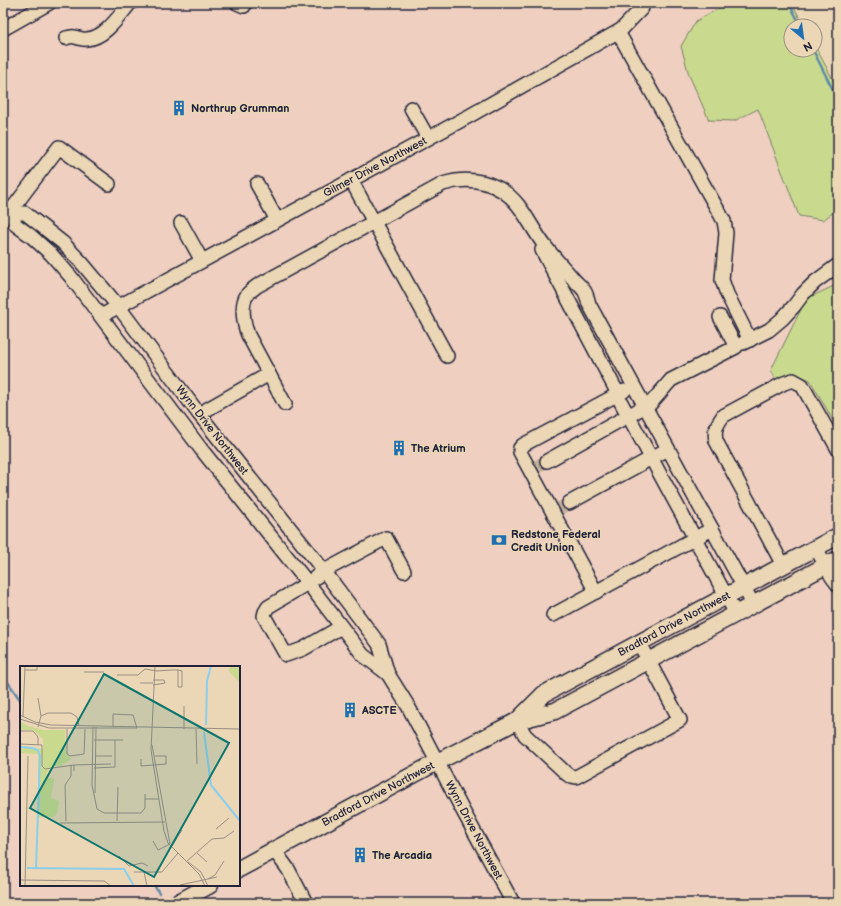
<svg xmlns="http://www.w3.org/2000/svg" width="841" height="906" font-family="'Balsamiq Sans',sans-serif">
<style>
.built{fill:#eecfc0;fill-rule:evenodd}
.green{fill:#c9da8f;stroke:#767e65}
.lines{fill:none;stroke-linecap:round;stroke-linejoin:round}
.stream{stroke:#618aa6;stroke-width:2.5}
.minor-tunnel{stroke:#c3b29d;stroke-width:13;stroke-dasharray:13 6;stroke-linecap:butt}
.minor-casing{stroke:#22223b;stroke-width:16}
.major-casing{stroke:#22223b;stroke-width:19}
.minor{stroke:#ebd6b5;stroke-width:13}
.major{stroke:#ebd6b5;stroke-width:16}
.labels{text-anchor:middle;dominant-baseline:central;stroke-width:3;stroke-linejoin:round;paint-order:stroke}
.poi-label{font-size:11px;font-weight:bold;fill:#22223b;stroke:#ebd6b5;text-anchor:start}
.street-label{font-size:11px;fill:#22223b;stroke:#ebd6b5}
.inset-river{fill:none;stroke:#8bcfed;stroke-width:2}
.inset-road{fill:none;stroke:#9b8e84;stroke-width:1}
.view{fill:#0f766e;fill-opacity:0.15;stroke:#0f766e;stroke-width:2}
.inset-edge{fill:none;stroke:#22223b;stroke-width:2}
</style>
<rect width="100%" height="100%" fill="#ebd6b5"/>
<filter id="ink" filterUnits="userSpaceOnUse"><feTurbulence type="fractalNoise" baseFrequency=".025" numOctaves="2"/><feDisplacementMap in="SourceGraphic" scale="8" xChannelSelector="R" yChannelSelector="G"/><feConvolveMatrix kernelMatrix="1 2 1 2 8 2 1 2 1" color-interpolation-filters="sRGB"/></filter>
<g filter="url(#ink)">
<path class="built" d="M3,3h726l-33,18 38,100 24,-12 41,107 24,4 15,-11v75l-32,15 -29,82 18,-7 15,6 28,49v474h-835zM21,667h218v218h-218z"/>
<g class="green">
<polygon points="729,3 792,3 804,26 791,26 791,50 815,50 815,46 838,89 838,209 823,220 799,216 758,109 734,121 709,120 689,75 681,46 696,21"/>
<polygon points="838,284 838,429 810,380 795,374 777,382 771,370 806,299"/>
</g>
<g class="lines">
<g class="stream">
<polyline points="789,3 801,26"/>
<polyline points="813,50 838,100"/>
<polyline points="3,675 21,701"/>
<polyline points="154,885 159,893"/>
</g>
<g class="minor-tunnel">
<polyline points="536,467 547,461"/>
<polyline points="559,509 569,503"/>
</g>
<g class="minor-casing">
<g id="minor">
<polyline points="237,3 244,6"/>
<polyline points="3,29 49,3"/>
<polyline points="618,32 724,221 726,233 722,280 727,294 750,340"/>
<path d="M66,38c3,-1 6,-2 9,-1 4,1 8,3 12,2 18,-1 32,-23 43,-36"/>
<polyline points="411,108 428,138"/>
<polyline points="351,180 447,356"/>
<polyline points="257,184 277,220"/>
<polyline points="3,210 9,213 25,213 39,224 63,243 82,263 118,306 199,414 324,571 379,644 388,674 408,706 463,811 513,903"/>
<polyline points="9,213 16,225 31,236 51,254 71,277 201,449 308,583 363,655 388,674"/>
<polyline points="9,213 59,147 109,184"/>
<polyline points="181,223 202,261"/>
<polyline points="542,250 615,388 617,395 736,614"/>
<polyline points="101,316 471,115 621,30 642,8"/>
<polyline points="743,343 769,330 782,319 794,306 803,294 815,282 838,265"/>
<path d="M285,404l-37,-69c-4,-10 -8,-30 -1,-40 3,-4 6,-6 10,-9l186,-102c27,-9 57,-2 75,21 10,13 17,28 27,41 9,12 20,23 30,35 3,3 8,7 10,11 2,4 3,8 4,12l164,300"/>
<polyline points="199,414 269,374"/>
<polyline points="547,461 651,403 671,380 736,347 720,317"/>
<polyline points="569,503 668,449"/>
<polyline points="816,548 832,577 838,585"/>
<path d="M783,565l-67,-124c-2,-11 0,-15 7,-25l61,-33 9,-3 9,5 36,64"/>
<polyline points="596,592 520,452 520,448 523,445 624,391"/>
<polyline points="553,615 712,529"/>
<polyline points="341,627 303,649 286,655 264,616 265,612 268,607 308,583 324,571 386,538 404,571"/>
<polyline points="517,721 525,735 568,775 571,776 576,777 680,720 639,643"/>
<polyline points="274,850 288,869 306,903"/>
</g>
</g>
<g class="major-casing">
<g id="major">
<polyline points="517,721 544,694 838,536"/>
<polyline points="239,869 437,762 517,721 555,711 838,559"/>
<polyline points="177,903 210,885"/>
</g>
</g>
<use href="#minor" class="minor"/>
<use href="#major" class="major"/>
</g>
</g>
<defs>
<g id="building-bare" transform="scale(1.2)"><path d="M-4-6H4V6H1V3H-1V6H-4ZM-2.5-4.3h1.7v1.8h-1.7ZM.8-4.3h1.7v1.8H.8ZM-2.5-1h1.7V.8h-1.7ZM.8-1h1.7V.8H.8Z" fill="#1f6fb2" stroke="#ebd6b5" stroke-width="2.5" paint-order="stroke"/></g>
<g id="bank-bare" transform="scale(1.2)"><path d="M-6-4H6V4H-6ZM0-2.3a2.3 2.3 0 1 0 0 4.6a2.3 2.3 0 1 0 0-4.6Z" fill="#1f6fb2" stroke="#ebd6b5" stroke-width="2.5" paint-order="stroke"/></g>
</defs>
<g fill-rule="evenodd">
<use href="#building-bare" x="179" y="108"/>
<use href="#building-bare" x="399" y="448"/>
<use href="#bank-bare" x="499" y="540"/>
<use href="#building-bare" x="350" y="710"/>
<use href="#building-bare" x="360" y="855"/>
</g>
<g class="labels">
<g class="poi-label">
<text x="191" y="108">Northrup Grumman</text>
<text x="411" y="448">The Atrium</text>
<text x="511" y="534">Redstone Federal<tspan x="511" dy="13">Credit Union</tspan></text>
<text x="362" y="710">ASCTE</text>
<text x="372" y="855">The Arcadia</text>
</g>
<g class="street-label">
<text transform="translate(375 167) rotate(-28)">Gilmer Drive Northwest</text>
<text transform="translate(212 430) rotate(52)">Wynn Drive Northwest</text>
<text transform="translate(674 624) rotate(-28)">Bradford Drive Northwest</text>
<text transform="translate(378 794) rotate(-28)">Bradford Drive Northwest</text>
<text transform="translate(474 830) rotate(62)">Wynn Drive Northwest</text>
</g>
</g>
<g transform="translate(20 666)">
<rect width="220" height="220" fill="#ebd6b5"/>
<path d="M212,0h8v17l-12,-13zM0,55l8,5 15,4h22l1,24 5,5 -11,7h-7l-6,6v5l7,2 -3,19 8,3 -2,13 -4,3h-15v-63l-18,-1v-5l23,1v-10l-10,-9h-13z" fill="#c9da8f"/>
<path class="inset-river" d="M186,59l1,-44 4,-15M184,66l7,53 29,36M0,81l12,1 6,2 2,6 -4,112M7,202l97,1 10,17"/>
<path class="inset-road" d="M135,0l-4,84 13,81 4,12 31,31 6,12M5,4h12v-4M64,6h20M97,9h21l7,-6 12,2 14,-1h7l4,1v16h-4v-17M120,17h13M133,19l12,-2 -1,-3h-11M0,49l15,7 16,3 189,4M21,50l7,-3h23l6,4 2,9M3,51l2,-51M0,53l29,9h88M18,61l3,-11 -3,-18M73,61l-1,58 5,24 7,4h37l4,-5v-14M93,61v-13l20,1 4,13M47,63v25l3,2 14,-2 1,-25M164,63v-23M176,63l1,35M0,65h13l5,6v8M74,74h29M0,78l22,1v21l3,3 29,-4M132,79l18,99M75,90h17M121,93v7l25,-2v-8h-11M74,102l21,-1v-27M54,105v-6l37,-1M75,127l1,-66M125,133h14M46,155l-1,-36 6,-9v-11M97,155l1,-34M40,157l105,-1M196,163l13,-11M133,175l5,9 12,-6M152,180l10,-16M177,187l10,9M99,190l10,10 13,-3 6,3M167,195l25,-22 12,-1 10,-7M168,196l13,10 7,14M114,206h28l16,-19M124,206l3,14M188,213l7,-4 9,-14M0,214l84,1 7,5M160,219l37,-8M5,220l3,-130"/>
<path class="view" d="M84,8l125,69 -75,134 -124,-69z"/>
<rect width="220" height="220" class="inset-edge"/>
</g>
<rect width="841" height="906" fill="none" stroke="#ebd6b5" stroke-width="16"/>
<rect x="8" y="8" width="825" height="890" fill="none" stroke="#22223b" stroke-width="1.5" filter="url(#ink)"/>
<g transform="translate(803 38) rotate(151)"><circle r="19" fill="#ebd6b5" stroke="#9b8e84"/>
<path d="M0-3L7 15L0 10L-7 15Z" fill="#1f6fb2"/>
<text y="-6" font-size="11" font-weight="bold" text-anchor="middle" fill="#22223b">N</text>
</g>
</svg>
